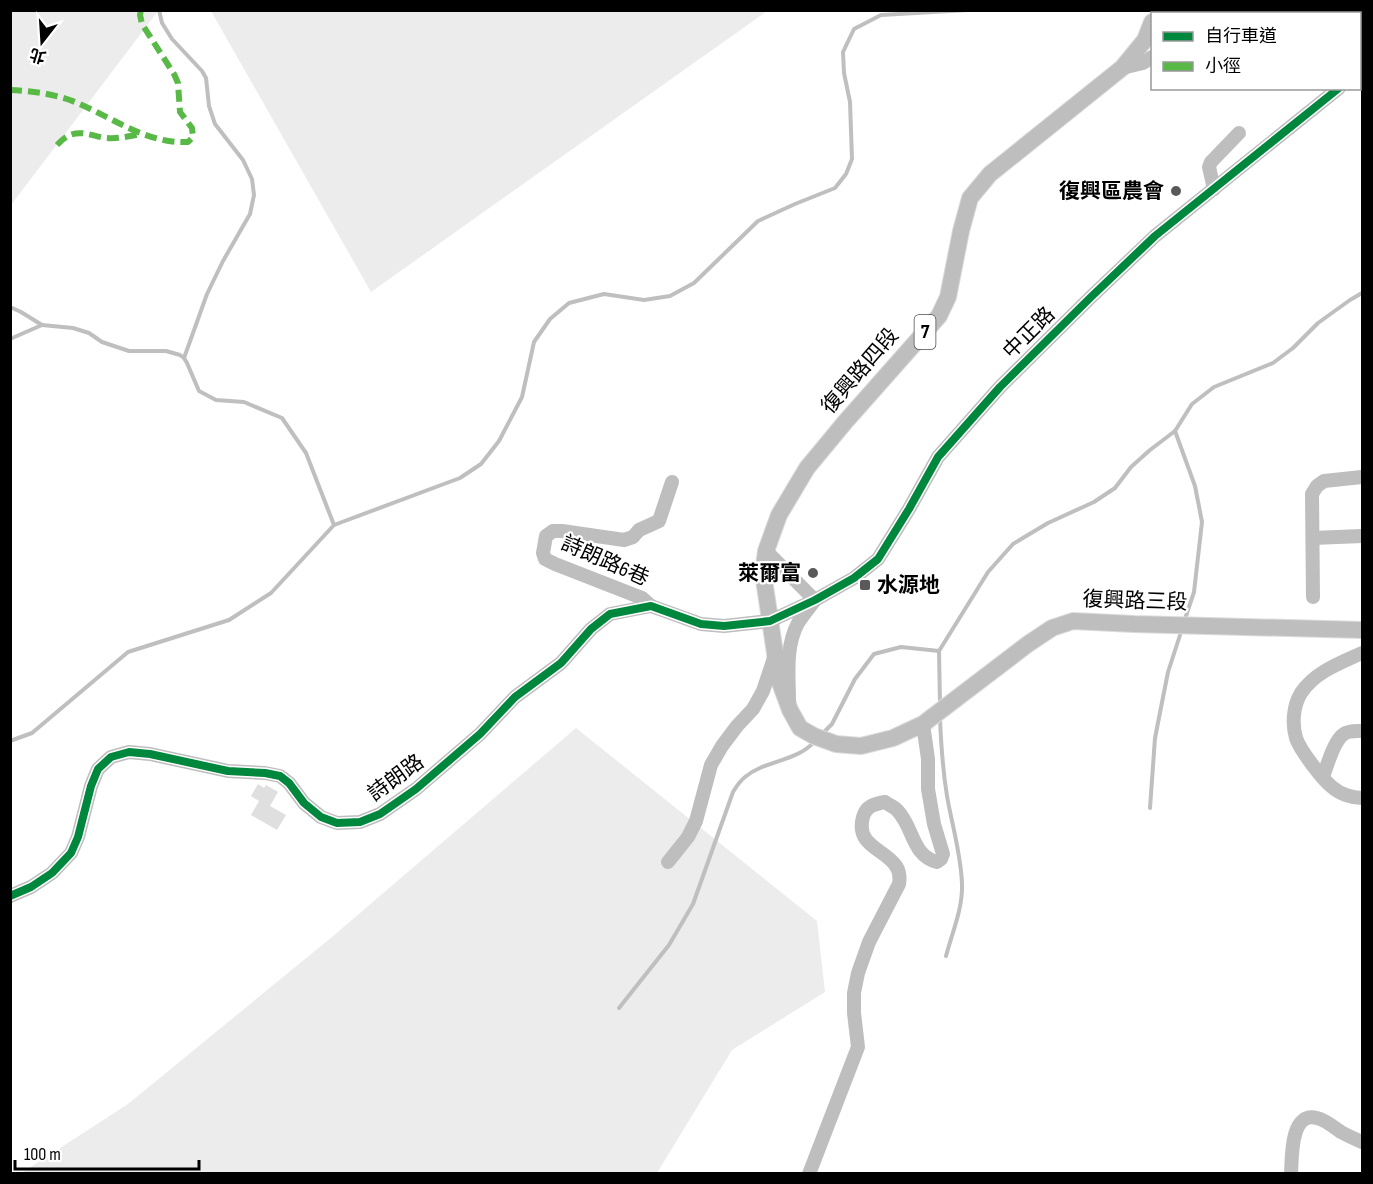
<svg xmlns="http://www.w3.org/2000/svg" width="1373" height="1184" font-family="'Sofia Sans Condensed','Noto Sans TC',sans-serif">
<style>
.green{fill:#ececec}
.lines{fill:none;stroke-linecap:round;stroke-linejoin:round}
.stream{stroke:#bfbfbf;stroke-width:4}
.building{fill:#dfdfdf}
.major-casing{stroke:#dbdbdb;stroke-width:18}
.minor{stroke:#bebebe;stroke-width:14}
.major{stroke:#bebebe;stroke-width:16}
.quiet{stroke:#58b947;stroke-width:6;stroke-dasharray:12 6;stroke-linecap:butt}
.cycleway-casing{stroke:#fff;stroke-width:11}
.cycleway{stroke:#00873e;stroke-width:8}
.poi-dot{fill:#595959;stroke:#fff;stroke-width:2}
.labels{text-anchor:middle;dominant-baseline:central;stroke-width:4.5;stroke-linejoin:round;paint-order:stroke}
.shield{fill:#fff;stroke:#4c4c4c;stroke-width:1.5}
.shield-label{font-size:20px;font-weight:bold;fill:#000}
.poi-label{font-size:21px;font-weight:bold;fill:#000;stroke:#fff;text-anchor:end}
.street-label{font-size:21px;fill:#000;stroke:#fff}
</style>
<rect width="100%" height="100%" fill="#fff"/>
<g class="green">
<polygon points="11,10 158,11 11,205 10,11"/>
<polygon points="211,11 767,11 371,292"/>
<polygon points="576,728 817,921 825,992 732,1050 657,1173 20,1174 128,1104 332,937"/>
</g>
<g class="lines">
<g class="stream">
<polyline points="159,10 162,23 172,39 202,71 206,78 209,106 215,124 243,160 252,179 254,195 250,214 223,261 207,294 184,358"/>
<polyline points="10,307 21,312 42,325 73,328 89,333 102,342 129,351 166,351 180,355 184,358 187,363 199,391 216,400 244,402 282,418 306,453 334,525"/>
<polyline points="10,339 42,325"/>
<polyline points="1175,431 1195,486 1202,522 1194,592 1184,622"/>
<polyline points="939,651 940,704"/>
<path d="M940,718c1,26 3,53 7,78 5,29 14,58 15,88 1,24 -10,49 -16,72"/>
<polyline points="821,735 832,724 855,679 874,654 901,647 939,651 988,572 1013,544 1048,523 1094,502 1115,488 1131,467 1150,450 1175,431 1192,404 1214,387 1273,363 1293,348 1318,323 1350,300 1362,293"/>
<polyline points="10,741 32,733 128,652 229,620 271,593 334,525 460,478 481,464 499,441 522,397 534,342 550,319 569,303 604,294 644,300 670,296 694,283 758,221 795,204 835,188 846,174 852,159 850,102 844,73 843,52 854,29 881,15 968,10"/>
<polyline points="1150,808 1155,738 1168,672 1182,629"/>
<path d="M619,1008l50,-63 24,-41 40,-112c3,-5 7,-11 12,-15 20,-17 51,-15 69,-35"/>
</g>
</g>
<polygon class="building" points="258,784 264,788 266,785 278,792 270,806 286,815 277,830 251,815 259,801 251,796"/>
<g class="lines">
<g class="major-casing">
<polyline id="major" points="1152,22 1145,40 1122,68 990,174 970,198 961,231 948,297 939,316 846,421 807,468 779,515 766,551 763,573 779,680 790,710 800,728 814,736 836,744 861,746 893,738 923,724 1028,644 1052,628 1073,621 1134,624 1362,630"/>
</g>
<g class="minor">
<polyline points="1187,14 1189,10"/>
<polyline points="1360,43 1362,41"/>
<polyline points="1122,68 1143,63 1152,57"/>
<polyline points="1360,72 1362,70"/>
<polyline points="1214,189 1209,167 1211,162 1239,133"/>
<polyline points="1313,538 1362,536"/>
<path d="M766,551c17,16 32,33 49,49 -6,8 -12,15 -17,23 -13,24 -9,53 -9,79"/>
<polyline points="1313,597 1312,494 1317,486 1324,481 1362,477"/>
<polyline points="651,606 642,598 555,564 545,559 543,553 546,536 553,531 562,531 624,540 633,537 639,530 659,521 672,482"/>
<path d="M1362,653c-22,10 -47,19 -61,40 -8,13 -9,31 -5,45 4,12 26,41 36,49 8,7 20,11 30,11"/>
<path d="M1323,777c4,-11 11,-37 21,-43 5,-4 13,-3 18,-3"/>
<polyline points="668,862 688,837 696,821 711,765 722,746 737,726 753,709 763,691 775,655"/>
<polyline points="10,896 31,887 52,873 71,853 78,837 91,786 98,769 111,757 129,752 150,754 228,771 265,773 280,776 289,783 304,803 321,817 337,823 360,822 380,814 416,789 480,734 515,697 561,663 591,629 610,614 651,606 701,624 724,626 770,621 815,600 854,578 878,559 909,509 938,457 1000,387 1091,297 1155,236 1339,88"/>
<path d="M809,1174l49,-127 -4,-34v-20l4,-20 11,-31 30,-58c1,-6 1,-12 -3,-18 -11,-17 -41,-20 -33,-49 3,-11 11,-13 22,-15 4,3 9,5 12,8 17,17 14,45 40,52l4,-3 2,-5 -9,-30 -6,-35v-30l-5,-35"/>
<path d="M1291,1174c1,-16 -1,-63 26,-56 9,2 16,9 24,14 7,4 14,7 21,10"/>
</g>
<use href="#major" class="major"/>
<g class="quiet">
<path d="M10,90c22,1 45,4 65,12 37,15 71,42 113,40l5,-5 -1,-9 -12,-16 -2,-29 -4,-9 -32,-50 -2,-9 1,-5"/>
<path d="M57,145c3,-3 7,-7 11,-9 13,-7 26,1 39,2 12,1 23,-2 34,-4"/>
</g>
<g class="cycleway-casing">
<polyline id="cycleway" points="10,896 31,887 52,873 71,853 78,837 91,786 98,769 111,757 129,752 150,754 228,771 265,773 280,776 289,783 304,803 321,817 337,823 360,822 380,814 416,789 480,734 515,697 561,663 591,629 610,614 651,606 701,624 724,626 770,621 815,600 854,578 878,559 909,509 938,457 1000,387 1091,297 1155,236 1339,88"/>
</g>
<use href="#cycleway" class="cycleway"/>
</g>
<g class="poi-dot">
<circle cx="1176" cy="191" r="6"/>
<circle cx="813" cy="573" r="6"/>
<rect x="859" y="579" width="12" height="12" rx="3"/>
</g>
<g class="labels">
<rect class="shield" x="914.5" y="315" width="21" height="34" rx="4.5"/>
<g class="shield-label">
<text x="925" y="332">7</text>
</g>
<g class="poi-label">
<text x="1164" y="191">復興區農會</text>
<text x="801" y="573">萊爾富</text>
<text x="877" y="585" text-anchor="start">水源地</text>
</g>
<g class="street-label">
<text transform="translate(1029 333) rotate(-45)">中正路</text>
<text transform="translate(860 371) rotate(-49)">復興路四段</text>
<text transform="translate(605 561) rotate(24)">詩朗路6巷</text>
<text transform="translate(1135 601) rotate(2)">復興路三段</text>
<text transform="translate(396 778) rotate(-36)">詩朗路</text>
</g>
</g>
<rect width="1373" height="1184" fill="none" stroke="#000000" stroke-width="24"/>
<rect x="1151" y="12" width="210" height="78" fill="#ffffff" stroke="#999999" stroke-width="1.5"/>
<rect x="1163" y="32" width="30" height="9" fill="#00873e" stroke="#999999" stroke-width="1.5"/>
<text x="1205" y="42" font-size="18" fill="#000000">自行車道</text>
<rect x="1163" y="62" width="30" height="9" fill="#58b947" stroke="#999999" stroke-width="1.5"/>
<text x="1205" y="72" font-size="18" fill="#000000">小徑</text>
<g transform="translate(42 42) rotate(197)" stroke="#ffffff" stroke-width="4.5" paint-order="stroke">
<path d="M0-4.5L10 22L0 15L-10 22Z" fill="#000000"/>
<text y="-9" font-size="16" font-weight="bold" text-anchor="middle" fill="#000000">北</text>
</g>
<path d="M15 1160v9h184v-9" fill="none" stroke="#000000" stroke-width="3"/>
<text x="24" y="1160" font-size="18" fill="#000000" stroke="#ffffff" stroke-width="4.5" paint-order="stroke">100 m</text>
</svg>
